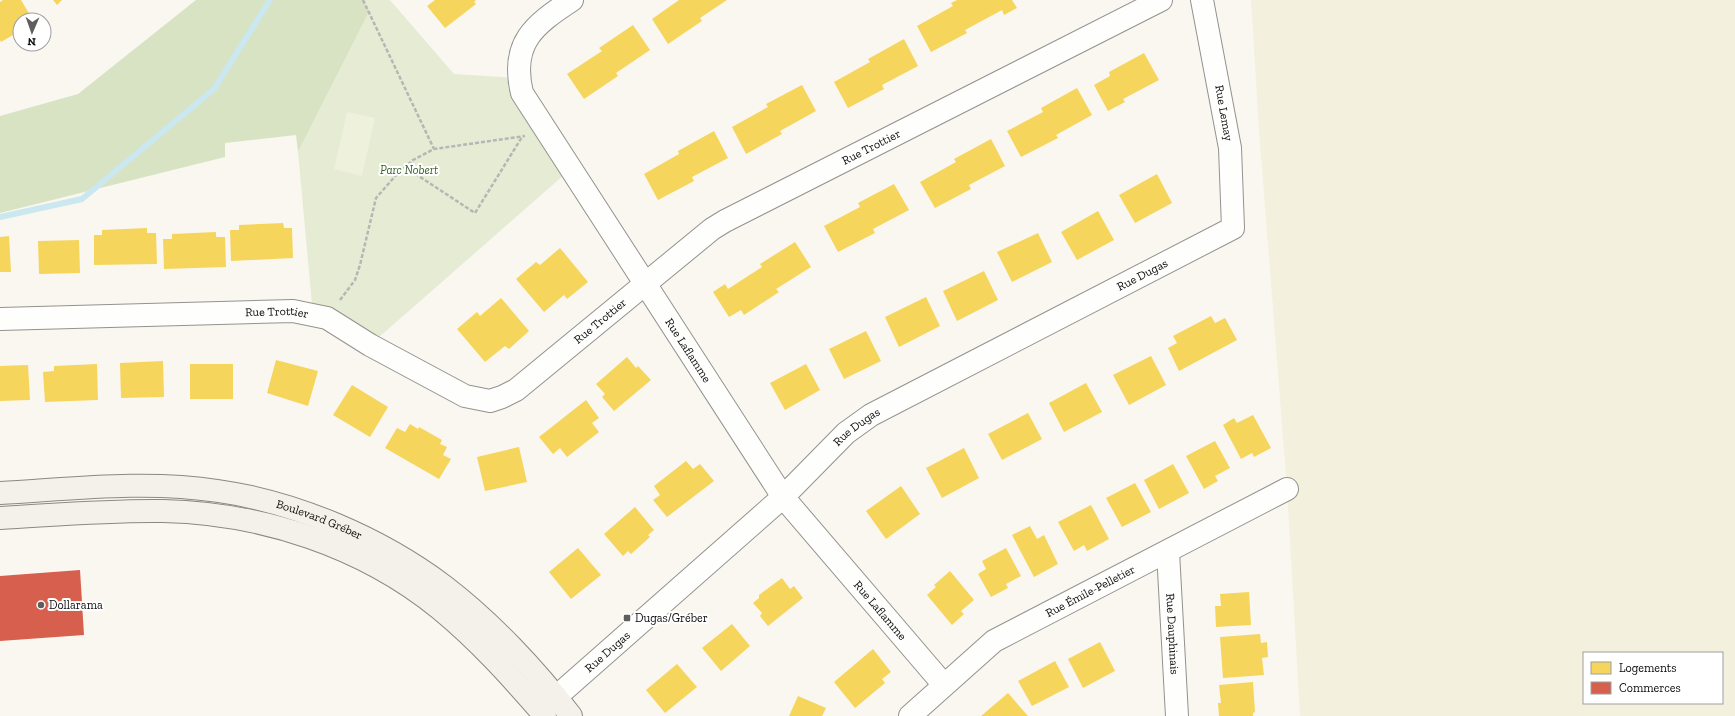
<svg xmlns="http://www.w3.org/2000/svg" width="1735" height="716" font-family="'Zilla Slab',serif">
<style>
.farmland{fill:#f4f0de;fill-rule:evenodd}
.green{fill:#e5ecd3}
.forest{fill:#d7e3c2}
.pitch{fill:#eef1dc}
.homes{fill:#f6d55c}
.shops{fill:#d6604d}
.lines{fill:none;stroke-linecap:round;stroke-linejoin:round}
.stream{stroke:#cbe7ef;stroke-width:6}
.street-casing{stroke:#93928f;stroke-width:24}
.secondary-casing{stroke:#8a8885;stroke-width:24}
.path{stroke:#b7b6b5;stroke-width:2.5;stroke-dasharray:4 2;stroke-linecap:butt}
.street{stroke:#fefefd;stroke-width:22}
.secondary{stroke:#f3f1e9;stroke-width:22}
.poi-dot{fill:#5f5e5c;stroke:#fff;stroke-width:1.5}
.labels{text-anchor:middle;dominant-baseline:central;stroke-width:4;stroke-linejoin:round;paint-order:stroke}
.street-label{font-size:12px;fill:#0c0c0c;stroke:#fff}
.park-label{font-size:12px;font-style:italic;fill:#365c24;stroke:#fff}
.poi-label{font-size:12px;fill:#0c0c0c;stroke:#fff;text-anchor:start}
</style>
<rect width="100%" height="100%" fill="#faf7f0"/>
<path class="farmland" d="M1251,0h484v716h-435l-13,-227 -28,-359zM1584,653h138v50h-138z"/>
<polygon class="green" points="363,0 390,0 454,74 518,78 572,168 370,345 313,315 298,152 369,12"/>
<polygon class="forest" points="196,0 363,0 369,12 298,152 296,135 225,143 225,157 0,213 0,116 78,94"/>
<polygon class="pitch" points="347,112 375,118 362,176 334,169"/>
<g class="homes">
<polygon points="3,0 21,0 33,20 20,20 20,31 1,42 0,40 0,2"/>
<polygon points="53,0 62,0 57,5"/>
<polygon points="435,0 476,0 474,2 476,4 445,28 427,6"/>
<polygon points="679,0 727,0 700,18 702,21 668,44 652,19"/>
<polygon points="957,0 1012,0 1017,8 1004,15 1002,10 965,30 967,33 931,52 917,26 953,6 951,3"/>
<polygon points="633,25 650,50 616,73 618,76 584,99 567,74 602,51 599,48"/>
<polygon points="904,39 918,66 882,85 884,89 848,108 834,82 870,62 868,59"/>
<polygon points="1144,53 1159,80 1123,99 1125,102 1108,111 1094,85 1110,76 1109,72"/>
<polygon points="802,85 816,111 780,131 782,134 746,154 732,127 768,107 766,104"/>
<polygon points="1077,88 1092,115 1056,135 1058,138 1021,157 1007,131 1043,112 1041,108"/>
<polygon points="714,131 728,158 692,177 694,181 658,200 644,174 679,154 678,151"/>
<polygon points="991,139 1005,166 969,185 971,189 935,208 920,182 956,162 954,159"/>
<polygon points="1157,174 1172,203 1135,223 1119,195"/>
<polygon points="894,184 909,210 873,229 875,233 838,252 824,226 860,207 858,203"/>
<polygon points="1098,211 1114,240 1077,260 1061,232"/>
<polygon points="283,223 284,228 292,228 293,258 231,261 230,230 239,230 239,225"/>
<polygon points="147,228 147,233 156,233 157,264 94,265 94,235 102,235 102,230"/>
<polygon points="216,232 216,237 225,237 226,267 164,269 163,239 172,239 172,234"/>
<polygon points="1038,233 1052,262 1012,282 997,252"/>
<polygon points="9,236 11,272 0,272 0,237"/>
<polygon points="79,240 80,273 39,274 38,241"/>
<polygon points="795,242 811,267 776,289 779,292 744,315 741,310 729,317 713,292 725,284 728,289 762,267 760,264"/>
<polygon points="560,248 588,282 567,299 564,295 544,312 516,279 536,262 540,265"/>
<polygon points="984,271 998,300 957,321 943,291"/>
<polygon points="926,297 940,326 899,347 885,317"/>
<polygon points="501,298 529,331 509,349 505,346 485,362 457,329 477,312 480,316"/>
<polygon points="1211,316 1215,323 1225,318 1237,340 1179,371 1168,348 1177,343 1173,336"/>
<polygon points="866,331 881,361 844,379 829,349"/>
<polygon points="1151,356 1166,385 1129,405 1113,375"/>
<polygon points="627,357 636,368 638,366 651,380 614,411 602,397 605,394 596,384"/>
<polygon points="276,360 318,371 308,406 267,393"/>
<polygon points="163,361 164,397 121,398 120,363"/>
<polygon points="97,364 98,400 45,402 43,372 54,371 54,366"/>
<rect x="190" y="364" width="43" height="35"/>
<polygon points="806,364 820,390 785,410 770,383"/>
<polygon points="28,365 30,400 0,401 0,366"/>
<polygon points="1086,383 1102,412 1064,432 1049,403"/>
<polygon points="352,385 388,407 370,437 333,415"/>
<polygon points="586,400 599,418 592,423 599,432 567,457 560,448 553,454 539,437"/>
<polygon points="1028,413 1042,439 1002,460 988,434"/>
<polygon points="1253,415 1271,448 1254,457 1252,453 1241,459 1223,425 1234,418 1237,423"/>
<polygon points="410,424 418,429 419,427 442,440 440,444 447,447 443,455 451,459 439,479 385,448 397,428 405,432"/>
<polygon points="1215,441 1230,468 1215,476 1218,481 1204,489 1186,456"/>
<polygon points="519,447 527,482 485,491 477,457"/>
<polygon points="964,448 979,478 942,498 926,468"/>
<polygon points="686,461 693,469 700,464 714,481 667,517 653,500 660,495 654,486"/>
<polygon points="1173,464 1189,493 1159,509 1144,480"/>
<polygon points="1135,483 1151,512 1122,527 1106,498"/>
<polygon points="901,486 920,514 886,539 866,511"/>
<polygon points="1091,505 1109,539 1087,551 1084,545 1074,551 1058,522"/>
<polygon points="635,507 654,530 648,535 650,537 631,554 628,551 623,556 604,534"/>
<polygon points="1030,526 1037,539 1044,535 1058,564 1034,577 1012,535"/>
<polygon points="578,548 601,575 571,599 549,572"/>
<polygon points="1006,548 1021,576 1006,584 1008,588 991,597 978,574 986,569 982,561"/>
<polygon points="950,571 974,600 961,611 964,614 952,625 927,595 936,587 934,585"/>
<polygon points="782,578 790,589 794,586 803,598 768,626 760,616 762,613 753,603 759,598 759,595"/>
<polygon points="1249,592 1251,625 1216,627 1215,606 1221,606 1220,594"/>
<polygon points="732,624 750,646 721,671 702,648"/>
<polygon points="1260,634 1261,643 1267,642 1268,657 1262,658 1264,675 1223,678 1220,637"/>
<polygon points="1100,642 1115,671 1083,688 1068,659"/>
<polygon points="873,649 891,672 882,679 885,683 855,708 834,682"/>
<polygon points="1055,661 1069,687 1032,706 1018,681"/>
<polygon points="677,664 697,687 665,713 646,690"/>
<polygon points="1253,682 1255,712 1253,713 1253,716 1219,716 1218,703 1221,703 1219,685"/>
<polygon points="1008,693 1028,716 981,716"/>
<polygon points="798,696 826,708 822,716 789,716"/>
</g>
<polygon class="shops" points="80,570 84,635 0,641 0,576"/>
<g class="lines">
<polyline class="stream" points="0,217 82,199 214,89 270,0"/>
<g class="street-casing">
<g id="street">
<path id="s1" d="M572,0c-38,25 -62,43 -50,93l261,404 161,188"/>
<path id="s2" d="M0,319l293,-8 34,7 43,27 95,51 25,5 12,-4 14,-7 196,-161 13,-8 436,-221"/>
<path id="s3" d="M1168,552l9,164"/>
<path id="s4" d="M540,708l16,-11 227,-200 63,-64 25,-18 362,-187 -3,-80 -28,-148"/>
<path id="s5" d="M910,716l84,-75 293,-152"/>
</g>
</g>
<g class="secondary-casing">
<g id="secondary">
<path id="s6" d="M0,493c72,-4 146,-13 218,-2 78,11 162,47 226,95 46,35 92,84 127,130"/>
<path d="M0,518c54,-3 109,-8 163,-7 98,2 200,35 277,98 39,32 72,69 105,107"/>
</g>
</g>
<g class="path">
<polyline points="363,0 434,149"/>
<polyline points="405,167 475,213 522,137"/>
<polyline points="340,300 355,280 360,265 376,198 398,173 413,160 434,149 525,136"/>
</g>
<use href="#street" class="street"/>
<use href="#secondary" class="secondary"/>
</g>
<g class="poi-dot">
<circle cx="41" cy="605" r="4"/>
<rect x="623" y="614" width="8" height="8" rx="2"/>
</g>
<g class="labels">
<g class="street-label">
<text transform="translate(1224 113) rotate(80)">Rue Lemay</text>
<text stroke="none"><textPath href="#s2" startOffset="973">Rue Trottier</textPath></text>
<text stroke="none"><textPath href="#s4" startOffset="748">Rue Dugas</textPath></text>
<text stroke="none"><textPath href="#s2" startOffset="277">Rue Trottier</textPath></text>
<text stroke="none"><textPath href="#s2" startOffset="649">Rue Trottier</textPath></text>
<text stroke="none"><textPath href="#s1" startOffset="422">Rue Laflamme</textPath></text>
<text stroke="none"><textPath href="#s4" startOffset="424">Rue Dugas</textPath></text>
<text stroke="none"><textPath href="#s6" startOffset="324">Boulevard Gréber</textPath></text>
<text stroke="none"><textPath href="#s5" startOffset="221">Rue Émile-Pelletier</textPath></text>
<text stroke="none"><textPath href="#s1" startOffset="746">Rue Laflamme</textPath></text>
<text stroke="none"><textPath href="#s3" startOffset="82">Rue Dauphinais</textPath></text>
<text stroke="none"><textPath href="#s4" startOffset="88">Rue Dugas</textPath></text>
</g>
<g class="park-label">
<text x="409" y="170">Parc Nobert</text>
</g>
<g class="poi-label">
<text x="49" y="605">Dollarama</text>
<text x="635" y="618">Dugas/Gréber</text>
</g>
</g>
<rect x="1583" y="652" width="140" height="52" fill="#ffffff" stroke="#9e9e9e"/>
<rect x="1591" y="662" width="20" height="12" fill="#f6d55c" stroke="#9e9e9e"/>
<text x="1619" y="672" font-size="12" fill="#0c0c0c">Logements</text>
<rect x="1591" y="682" width="20" height="12" fill="#d6604d" stroke="#9e9e9e"/>
<text x="1619" y="692" font-size="12" fill="#0c0c0c">Commerces</text>
<g transform="translate(32 32) rotate(182)"><circle r="19" fill="#ffffff" stroke="#9e9e9e"/>
<path d="M0-3L7 15L0 10L-7 15Z" fill="#5f5e5c"/>
<text y="-6" font-size="11" font-weight="bold" text-anchor="middle" fill="#0c0c0c">N</text>
</g>
</svg>
